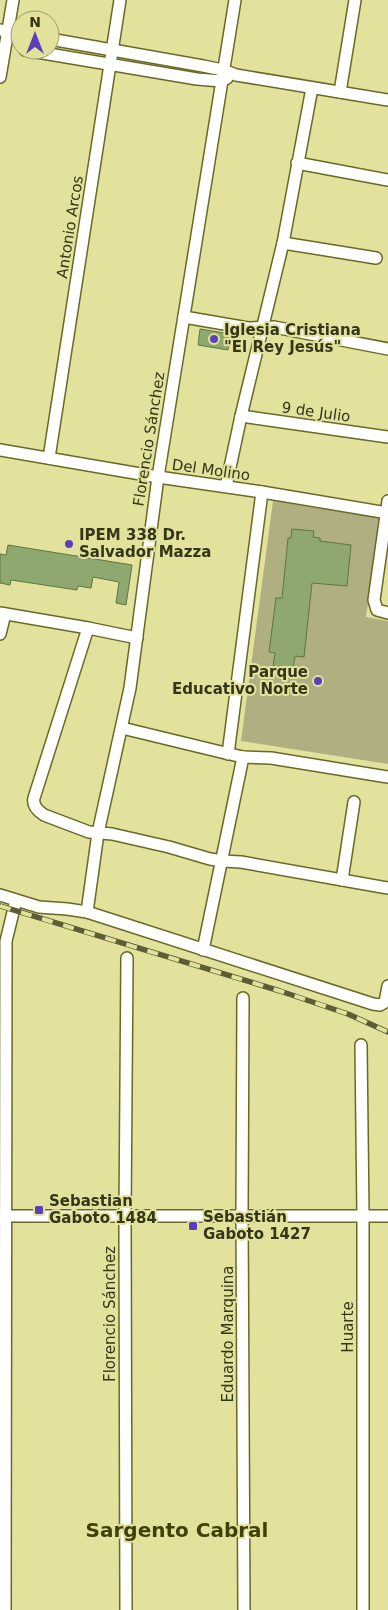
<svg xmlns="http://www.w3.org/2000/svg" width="388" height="1610" font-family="'DejaVu Sans',sans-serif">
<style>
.green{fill:#afaf81}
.building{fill:#8fa870;stroke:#5e773d}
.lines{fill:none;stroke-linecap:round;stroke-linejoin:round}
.minor-casing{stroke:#696825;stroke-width:14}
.minor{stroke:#fff;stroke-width:11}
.rail-casing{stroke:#5c5c37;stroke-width:5.5}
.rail{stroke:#e2e29d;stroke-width:4;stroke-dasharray:11;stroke-linecap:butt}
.poi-dot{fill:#5c40b8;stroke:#e2e29d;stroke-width:2}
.labels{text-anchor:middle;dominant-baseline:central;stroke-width:4;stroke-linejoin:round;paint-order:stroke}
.street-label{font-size:15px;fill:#353519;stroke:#e2e29d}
.poi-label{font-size:15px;font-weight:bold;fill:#353519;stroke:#e2e29d;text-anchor:start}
.district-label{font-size:20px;font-weight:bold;fill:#41400b;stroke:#e2e29d}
</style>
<rect width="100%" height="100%" fill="#e2e29d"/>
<polygon class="green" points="273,501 380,518 366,617 388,621 388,764 241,741"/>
<g class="building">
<polygon points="200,329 231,334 228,350 198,345"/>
<polygon points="292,529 314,531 313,537 320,538 320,541 351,545 347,586 312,583 304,657 295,656 293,668 273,666 275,653 269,652 276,598 282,598 288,538 291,538"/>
<polygon points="8,545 132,565 126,605 116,603 119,582 93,577 91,588 78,586 77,590 11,580 10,585 0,583 0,554 6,555"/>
</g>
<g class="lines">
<g class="minor-casing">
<g id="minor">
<polyline points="0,30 20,34"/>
<polyline points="50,39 203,66 223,70 236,75 388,100"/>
<polyline points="25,50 197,79 221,81 227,78"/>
<polyline points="0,77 13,0"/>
<polyline points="340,92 355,0"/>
<polyline points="297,163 388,180"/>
<polyline points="283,243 376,258"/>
<polyline points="184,317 248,328 274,327 388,349"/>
<polyline points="241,416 388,437"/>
<polyline points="0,450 158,477 262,492 388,513"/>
<polyline points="49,458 120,0"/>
<polyline points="226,486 241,416 283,243 312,88"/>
<polyline points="388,501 374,600 377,610 388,613"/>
<polyline points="0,613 88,628 137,638"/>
<path d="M88,628l-54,170c-2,8 4,13 10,17l45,17 23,2 57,13 41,12 13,2 18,1 147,26"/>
<polyline points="0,634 5,614"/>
<polyline points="122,728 221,752 243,757 271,758 388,777"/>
<polyline points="228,754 262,492"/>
<polyline points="342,880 354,802"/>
<polyline points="0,895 39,907 67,909 87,912 373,1004 380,1005 385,1002 388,986"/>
<polyline points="87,912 98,833 130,688 158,477 235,0"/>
<polyline points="203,950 243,757"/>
<polyline points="243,998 242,1215 244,1610"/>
<polyline points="361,1045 363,1215 363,1610"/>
<polyline points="0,1216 388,1216"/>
<polyline points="5,1610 6,941 16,900"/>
<polyline points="126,1610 125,1216 127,958"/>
</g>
</g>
<use href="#minor" class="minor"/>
<g class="rail-casing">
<polyline id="rail" points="0,906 280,991 348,1014 388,1032"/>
</g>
<use href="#rail" class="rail"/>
</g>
<g class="poi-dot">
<circle cx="214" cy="339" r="5"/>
<circle cx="69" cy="544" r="5"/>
<circle cx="318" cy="681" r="5"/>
<rect x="34" y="1205" width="10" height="10" rx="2.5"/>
<rect x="188" y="1221" width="10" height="10" rx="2.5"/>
</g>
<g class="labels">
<g class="street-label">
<text transform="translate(70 227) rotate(-81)">Antonio Arcos</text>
<text transform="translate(316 412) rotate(8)">9 de Julio</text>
<text transform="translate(149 439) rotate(-81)">Florencio Sánchez</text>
<text transform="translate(211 470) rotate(8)">Del Molino</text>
<text transform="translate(110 1314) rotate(-90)">Florencio Sánchez</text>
<text transform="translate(348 1327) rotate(-90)">Huarte</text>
<text transform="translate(228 1334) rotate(-90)">Eduardo Marquina</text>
</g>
<g class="poi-label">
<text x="224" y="330">Iglesia Cristiana<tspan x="224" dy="17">"El Rey Jesús"</tspan></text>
<text x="79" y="535">IPEM 338 Dr.<tspan x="79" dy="17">Salvador Mazza</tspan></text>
<text x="308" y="672" text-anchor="end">Parque<tspan x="308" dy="17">Educativo Norte</tspan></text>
<text x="49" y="1201">Sebastian<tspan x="49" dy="17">Gaboto 1484</tspan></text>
<text x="203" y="1217">Sebastián<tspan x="203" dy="17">Gaboto 1427</tspan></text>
</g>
<g class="district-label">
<text x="177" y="1530">Sargento Cabral</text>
</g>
</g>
<g transform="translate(35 35)"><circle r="24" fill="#e2e29d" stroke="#9d9d68"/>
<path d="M0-4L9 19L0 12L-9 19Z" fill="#5c40b8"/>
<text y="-8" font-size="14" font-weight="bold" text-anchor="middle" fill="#353519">N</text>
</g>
</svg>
